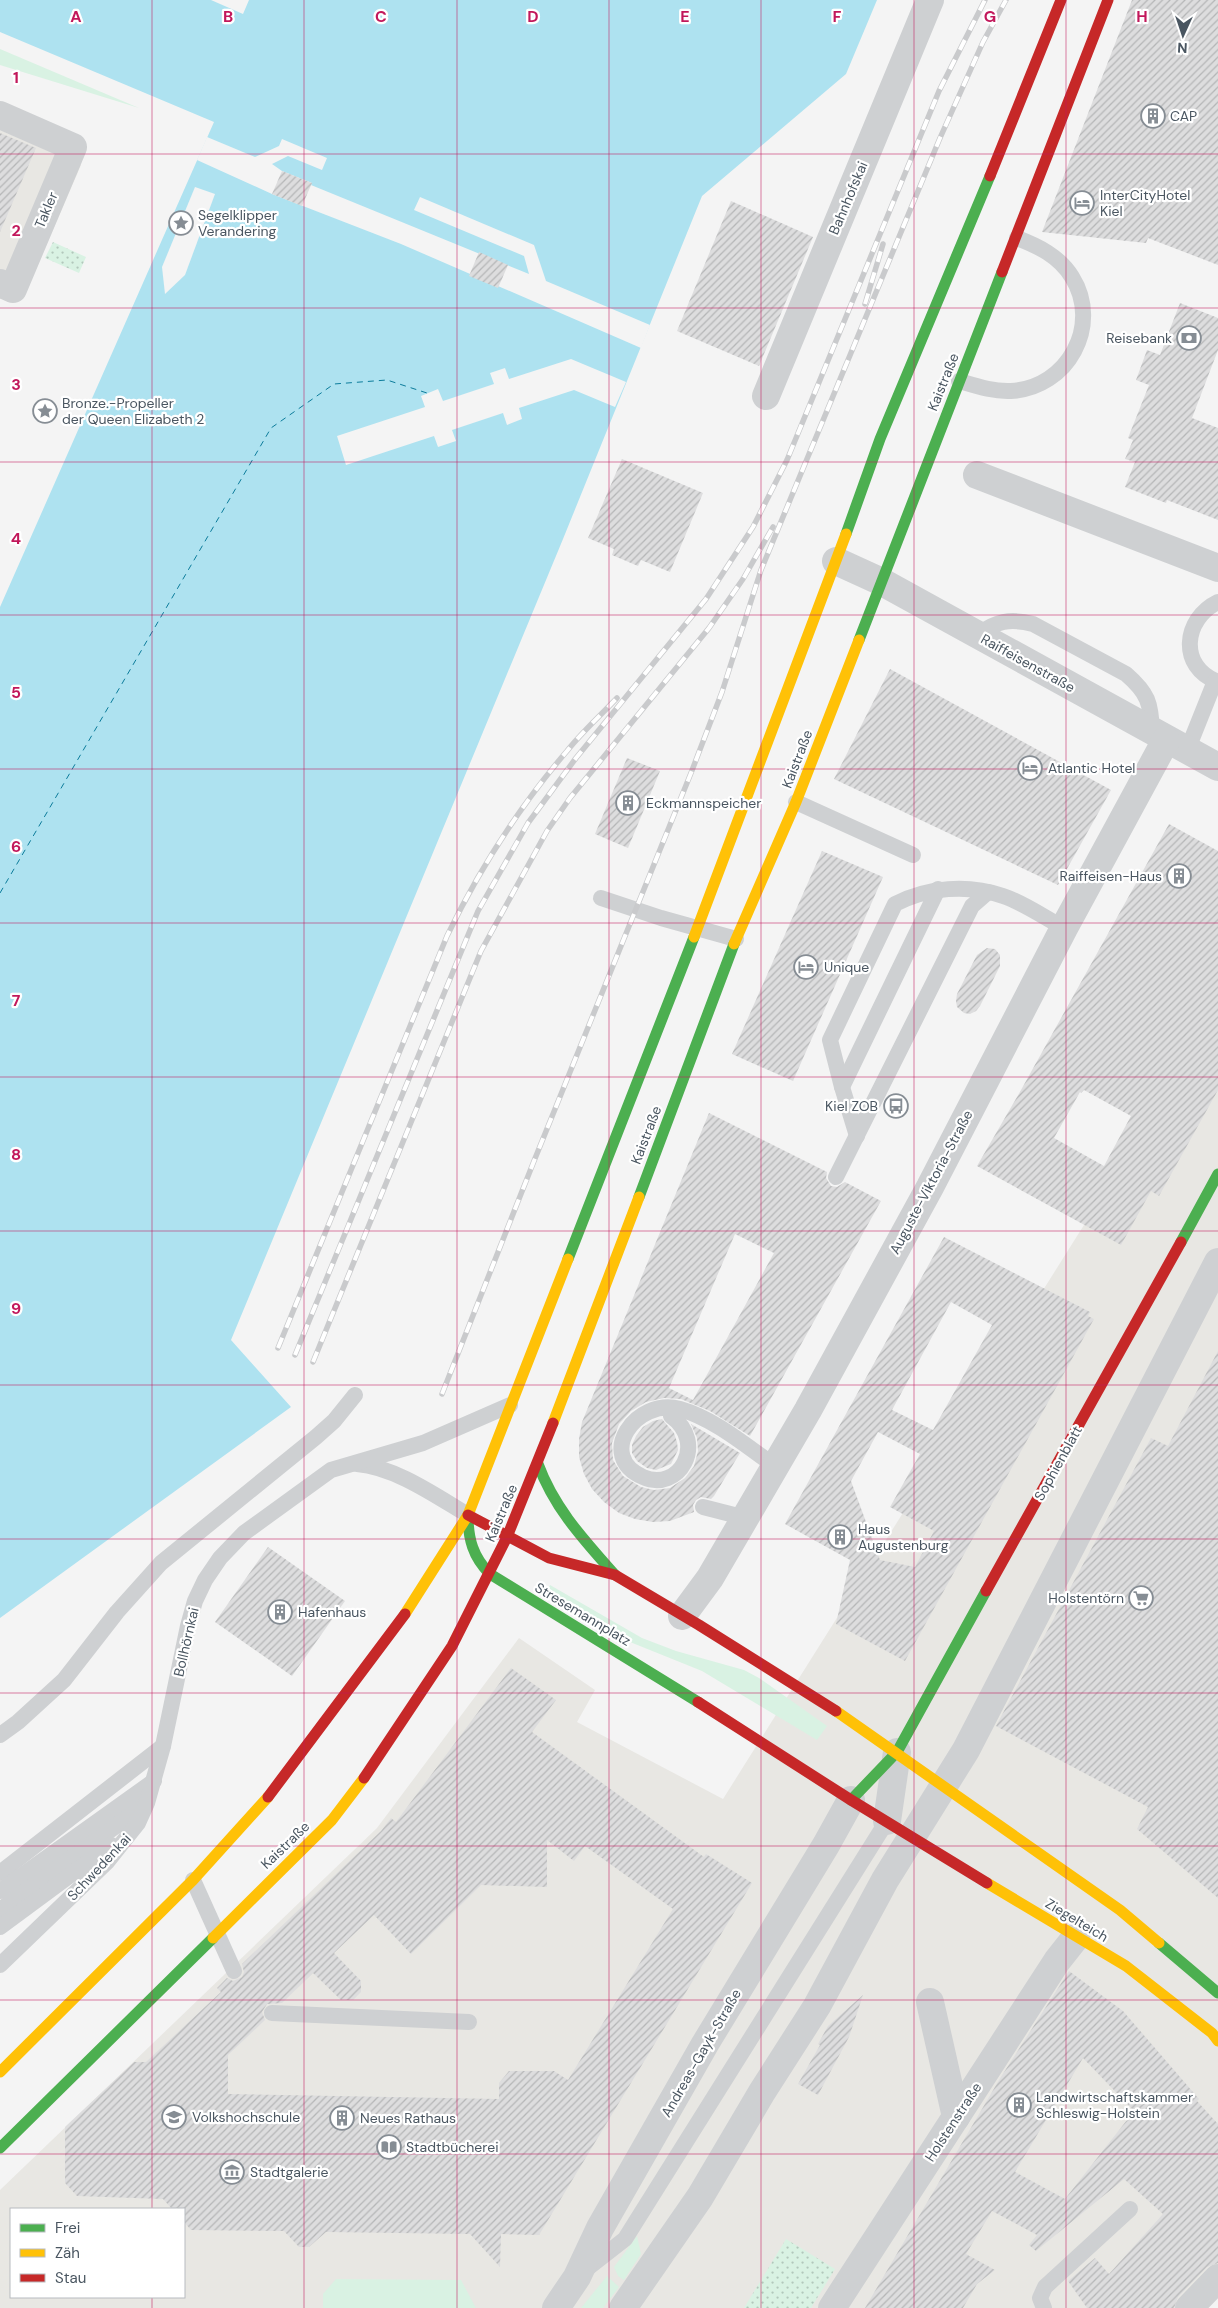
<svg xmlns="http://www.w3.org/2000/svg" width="1218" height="2308" font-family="'DM Sans',sans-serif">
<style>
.commercial{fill:#e8e7e3;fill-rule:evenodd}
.green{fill:#d9f2e3}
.park{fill:url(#park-dots)}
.water{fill:#aee2f0}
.pier{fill:#f4f4f4}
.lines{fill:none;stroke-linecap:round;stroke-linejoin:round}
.ferry{stroke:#0c7c9b;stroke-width:1;stroke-dasharray:6 5;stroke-linecap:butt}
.building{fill:url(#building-hatch);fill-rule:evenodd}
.lane{stroke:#ced0d2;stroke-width:16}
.street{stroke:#ced0d2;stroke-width:28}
.fast{stroke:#4caf50;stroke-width:11}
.slow{stroke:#ffc107;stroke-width:11}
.jam{stroke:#c62828;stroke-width:11}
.rail-casing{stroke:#c9cacc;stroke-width:5.5}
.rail{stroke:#fff;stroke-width:4;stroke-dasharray:11;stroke-linecap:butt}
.grid{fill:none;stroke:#c2185b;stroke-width:1;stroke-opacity:0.55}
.labels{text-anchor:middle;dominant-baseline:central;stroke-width:4.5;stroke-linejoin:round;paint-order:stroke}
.poi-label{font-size:14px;fill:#4a5661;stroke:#fff;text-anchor:start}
.street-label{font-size:14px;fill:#4a5661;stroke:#fff}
.grid-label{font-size:16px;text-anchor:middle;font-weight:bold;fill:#c2185b;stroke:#fff;stroke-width:4.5;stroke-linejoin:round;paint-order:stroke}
</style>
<defs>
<pattern id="park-dots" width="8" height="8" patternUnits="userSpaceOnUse" patternTransform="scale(1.25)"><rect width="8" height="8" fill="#d9f2e3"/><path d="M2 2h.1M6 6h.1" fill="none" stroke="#b2c7bb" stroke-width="1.8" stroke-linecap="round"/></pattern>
<pattern id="building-hatch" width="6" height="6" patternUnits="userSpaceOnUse" patternTransform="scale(1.25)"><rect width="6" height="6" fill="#ddddde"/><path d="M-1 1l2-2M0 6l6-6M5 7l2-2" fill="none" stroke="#b5b6b7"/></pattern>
</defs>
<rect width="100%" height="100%" fill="#f4f4f4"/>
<g class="commercial">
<polygon points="0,130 81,165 23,299 0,299"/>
<path d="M1218,1000v1267l-33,41h-1185v-118l377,-362 142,-190 76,52 -18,32 146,77 383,-609zM11,2209h173v88h-173z"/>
</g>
<g class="green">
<polygon points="0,49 139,108 0,65"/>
<polygon points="550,1585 642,1638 676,1651 744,1670 759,1678 827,1726 817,1740 702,1671 630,1642 546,1593"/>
<polygon points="637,2236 641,2254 624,2280 618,2276 614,2267"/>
<polygon points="607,2276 619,2287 603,2308 581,2308"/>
<polygon points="336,2279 461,2280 476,2308 323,2308 323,2294"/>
</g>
<g class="park">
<polygon points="53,242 86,257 79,273 45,258"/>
<polygon points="786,2239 835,2269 811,2308 744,2308"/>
</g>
<polygon class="water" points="0,0 211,0 243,14 249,0 877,0 846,74 702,196 563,539 231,1340 291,1407 0,1618 0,607 214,122 0,32"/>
<g class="pier">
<polygon points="207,137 255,157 279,146 282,139 327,158 322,170 288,156 272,164 282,171 312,183 311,185 529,274 524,256 414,210 420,197 534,245 546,281 650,325 641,348 401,244 272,194 197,160"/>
<polygon points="195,187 215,194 185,275 165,294 162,267"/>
<polygon points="571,359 626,382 615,407 574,390 519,408 522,419 507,425 503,413 452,430 456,441 438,447 434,436 346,465 337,436 425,407 421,396 438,389 443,401 494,384 490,373 505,368 509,379"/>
</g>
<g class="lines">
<polyline class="ferry" points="0,893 271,428 334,384 387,380 430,394"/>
</g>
<g class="building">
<polygon points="1132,0 1218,0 1218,265 1148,238 1146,243 1042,232"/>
<polygon points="0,133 36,148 0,232"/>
<polygon points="282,171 312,183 302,206 272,194"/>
<polygon points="731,201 813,237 759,366 677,331"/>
<polygon points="479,252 508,265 498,288 469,276"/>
<polygon points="1180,303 1218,318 1218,350 1192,418 1218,428 1218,520 1167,500 1166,503 1125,487 1135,462 1125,459 1133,440 1128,438 1149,385 1136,380 1147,350 1160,355"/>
<polygon points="622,459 703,493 670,572 641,560 638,566 612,555 614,549 588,538"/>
<polygon points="890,669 1111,790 1058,885 834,779"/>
<polygon points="627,758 660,771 628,848 595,834"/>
<path d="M1169,824l49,27v239l-59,106 -8,-5 -30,54 -144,-79 44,-76zM1084,1090l47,26 -27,50 -50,-28 26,-46 1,1z"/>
<polygon points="822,851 883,877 793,1081 732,1054"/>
<polygon points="987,948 995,949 1000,955 1000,966 980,1006 976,1011 970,1014 964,1013 957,1007 956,1001 957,994 977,955"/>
<path d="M709,1113l118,59 -1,6 5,8 6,1 8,-5 36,19 -131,235 -40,-25 -29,-12 -17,-1 -18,4 -15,9 -12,13 -7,19 1,17 10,16 18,11 13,3 16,-2 15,-10 9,-12 4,-15 -1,-13 -6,-14 49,29 -26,43 -3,3 -10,-2 -5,3 -3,5 1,7 -24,9 -17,1 -18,-3 -16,-6 -15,-11 -12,-13 -8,-15 -5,-17v-18l3,-17zM735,1234l39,19 -81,147 -24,-12z"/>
<path d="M944,1237l146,75 -2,4 6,3 -189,342 -69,-37 14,-64 -65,-36zM951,1302l41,23 -59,105 -41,-20zM878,1432l42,22 -30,53 44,24 -19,36 -35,-7 -29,-79z"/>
<polygon points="1218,1351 1218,1898 1137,1829 1148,1807 996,1726 1151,1438 1168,1446"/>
<polygon points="662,1419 674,1433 677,1442 678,1450 671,1464 656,1470 647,1468 637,1461 632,1453 632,1445 636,1436 643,1427 653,1421"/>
<polygon points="268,1547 345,1601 292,1676 215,1622"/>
<path d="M511,1668l45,32 -24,32 172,125 2,-3 46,29 -213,352 -38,-1 -1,33 -30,-33 -144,-2 -17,15h-10l-15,-16 -93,-1 -7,-8v-13h-12l-9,-10 -86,-3 -12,-13v-56l69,-65h12l75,-70 -4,-4 10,-10 6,3 9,-4 2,-5 -2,-8 139,-133 10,-13 5,4zM547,1840l27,21 11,-15 88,63 -105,171 -14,-9h-45l-10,12v16l-271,-5v-39l37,-35 -3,-8 5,-8 15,-1 31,-30 28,27h12l8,-8v-11l-27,-28 40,-38 37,39 70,-69 66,2z"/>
<path d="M1069,1971l54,40 76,88 -2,2 21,23v139l-11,4 -29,30 -4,11h-87l-19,-27 27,-23 14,16 54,-60 -39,-35 -88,72 -7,-6 8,-10 -45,-24 -26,43 29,16 -18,14 -14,24h-98l134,-228zM1083,2058l51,53 -69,88 -50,-27z"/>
<polygon points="863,1995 849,2037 818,2095 798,2084 820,2045 818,2044 828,2026"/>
</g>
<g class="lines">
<g class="lane">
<path d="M959,381c17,5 35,11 52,10 57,-3 91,-66 61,-114 -13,-21 -34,-31 -55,-39"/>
<path d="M1218,602c-35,17 -40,65 0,80"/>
<path d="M977,635c19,-14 33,-17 56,-11l93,50c22,19 25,29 26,58"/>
<polyline points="1187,751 1215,681"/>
<polyline points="796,802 913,855"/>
<polyline points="601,898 661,918 736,939"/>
<polyline points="842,1087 938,889"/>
<path d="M857,1136l-15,-49 -12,-47 65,-136c33,-17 73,-20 108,-8 21,7 42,22 61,32"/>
<polyline points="836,1177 972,906 988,892"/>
<path d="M671,1416c37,27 8,77 -28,61 -48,-21 -7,-80 37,-68 35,10 66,37 95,57"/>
<path d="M357,1464c38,3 79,32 111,51"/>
<polyline points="703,1507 746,1518"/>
<polyline points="0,1735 18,1722 64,1680 117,1612 161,1563 316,1437 334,1421 355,1395"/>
<polyline points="0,1873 163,1746"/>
<polyline points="193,1880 234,1971"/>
<polyline points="0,1891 154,1781"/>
<polyline points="0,1910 145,1805"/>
<polyline points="0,1927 111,1845"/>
<polyline points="0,1965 107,1862 138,1823 147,1803 163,1746 188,1626 195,1601 205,1580 220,1558 244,1533 331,1470 423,1443 510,1405"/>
<polyline points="272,2013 469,2022"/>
<polyline points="584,2271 625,2239 887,1821"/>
<polyline points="1044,2308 1040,2298 1045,2287 1130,2209"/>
</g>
<g class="street">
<polyline points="0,115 73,147 13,289 0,283"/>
<polyline points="766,396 930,0"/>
<polyline points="977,475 1218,568"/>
<polyline points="836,561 882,582 1218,767"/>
<polyline points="682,1616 710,1578 808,1410 930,1187 1064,928 1166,740"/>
<polyline points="887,1821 897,1752"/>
<polyline points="930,2002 956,2117"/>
<polyline points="556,2308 577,2277 600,2228 705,2044 826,1845 851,1800"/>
<polyline points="623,2308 700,2197 762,2092 817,2006 885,1880 966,1750 1218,1262"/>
<polyline points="832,2308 1057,1961 1076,1937"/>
<polyline points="1189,2308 1218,2278"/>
</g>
<g class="fast">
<polyline points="846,534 880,439 990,176"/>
<polyline points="859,640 1002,272"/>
<polyline points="639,1197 734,944"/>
<polyline points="1181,1242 1218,1174"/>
<polyline points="568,1259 694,937"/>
<path d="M538,1464c16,44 46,76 77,111"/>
<path d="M468,1515c0,24 5,42 22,59l208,128"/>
<polyline points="851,1800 897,1752 986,1591"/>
<polyline points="1159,1943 1218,1993"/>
<polyline points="0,2148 213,1938"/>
</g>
<g class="slow">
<polyline points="694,937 846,534"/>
<polyline points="734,944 796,802 859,640"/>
<polyline points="553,1423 639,1197"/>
<polyline points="405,1614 468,1515 568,1259"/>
<polyline points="836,1711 1120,1910 1159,1943"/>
<polyline points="987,1883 1126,1966 1212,2033 1218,2041"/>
<polyline points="213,1938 332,1820 364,1778"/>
<polyline points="0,2072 193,1880 268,1797"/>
</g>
<g class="jam">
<polyline points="990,176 1061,0"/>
<polyline points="1002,272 1108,0"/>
<polyline points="468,1515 549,1558 615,1575 699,1625 836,1711"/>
<polyline points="986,1591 1181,1242"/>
<polyline points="698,1702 851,1800 987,1883"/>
<polyline points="364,1778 452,1646 507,1537 553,1423"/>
<polyline points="268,1797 405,1614"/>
</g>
<g class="rail-casing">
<g id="rail">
<polyline points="865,304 883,244"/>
<path d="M278,1348l169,-412c32,-66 72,-129 120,-185 15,-19 33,-35 50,-53"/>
<polyline points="295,1355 478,911 528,823 576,758 706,599 753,527 787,460 939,91 985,0"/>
<polyline points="313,1362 481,951 547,831 570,798 709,628 743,579 773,527"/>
<polyline points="442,1394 534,1161 691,773 722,692 761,570 940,138 983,42 1006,0"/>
</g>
</g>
<use href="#rail" class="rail"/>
</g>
<path class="grid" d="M152,0v2209M304,0v2308M457,0v2308M609,0v2308M761,0v2308M914,0v2308M1066,0v2308M0,154h1218M0,308h1218M0,462h1218M0,615h1218M0,769h1218M0,923h1218M0,1077h1218M0,1231h1218M0,1385h1218M0,1539h1218M0,1693h1218M0,1846h1218M0,2000h1218M0,2154h1218M152,2297v11"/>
<defs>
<g id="building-ring" transform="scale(1.25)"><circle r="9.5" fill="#fff" stroke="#868d94" stroke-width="1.5"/><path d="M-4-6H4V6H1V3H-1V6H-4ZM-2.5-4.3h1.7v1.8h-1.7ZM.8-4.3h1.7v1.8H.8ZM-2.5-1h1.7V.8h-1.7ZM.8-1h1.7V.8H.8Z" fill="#868d94"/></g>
<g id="hotel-ring" transform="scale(1.25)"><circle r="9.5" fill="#fff" stroke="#868d94" stroke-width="1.5"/><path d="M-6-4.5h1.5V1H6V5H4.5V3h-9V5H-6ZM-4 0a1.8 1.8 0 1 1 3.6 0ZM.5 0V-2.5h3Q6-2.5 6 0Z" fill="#868d94"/></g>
<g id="sight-ring" transform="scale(1.25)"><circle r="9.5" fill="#fff" stroke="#868d94" stroke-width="1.5"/><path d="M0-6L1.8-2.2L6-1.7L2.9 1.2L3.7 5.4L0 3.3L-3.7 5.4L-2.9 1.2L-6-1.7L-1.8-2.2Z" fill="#868d94"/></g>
<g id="bank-ring" transform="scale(1.25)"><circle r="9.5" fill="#fff" stroke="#868d94" stroke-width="1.5"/><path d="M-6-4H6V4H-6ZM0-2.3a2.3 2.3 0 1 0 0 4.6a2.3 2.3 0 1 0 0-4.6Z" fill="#868d94"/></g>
<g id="bus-ring" transform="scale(1.25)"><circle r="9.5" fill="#fff" stroke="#868d94" stroke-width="1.5"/><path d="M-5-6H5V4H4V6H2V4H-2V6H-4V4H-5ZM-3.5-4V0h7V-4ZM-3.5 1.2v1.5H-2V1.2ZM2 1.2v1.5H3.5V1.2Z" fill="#868d94"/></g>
<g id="supermarket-ring" transform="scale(1.25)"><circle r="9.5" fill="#fff" stroke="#868d94" stroke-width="1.5"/><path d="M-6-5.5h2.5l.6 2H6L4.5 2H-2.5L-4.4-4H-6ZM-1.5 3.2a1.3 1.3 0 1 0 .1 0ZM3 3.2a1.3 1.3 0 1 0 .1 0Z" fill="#868d94"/></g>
<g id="university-ring" transform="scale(1.25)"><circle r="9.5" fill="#fff" stroke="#868d94" stroke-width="1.5"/><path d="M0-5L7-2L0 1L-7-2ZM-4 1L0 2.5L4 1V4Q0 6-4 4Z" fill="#868d94"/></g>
<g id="library-ring" transform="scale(1.25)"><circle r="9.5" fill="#fff" stroke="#868d94" stroke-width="1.5"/><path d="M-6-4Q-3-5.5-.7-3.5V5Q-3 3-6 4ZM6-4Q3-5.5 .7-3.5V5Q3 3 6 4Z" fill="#868d94"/></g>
<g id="museum-ring" transform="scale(1.25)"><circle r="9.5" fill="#fff" stroke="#868d94" stroke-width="1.5"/><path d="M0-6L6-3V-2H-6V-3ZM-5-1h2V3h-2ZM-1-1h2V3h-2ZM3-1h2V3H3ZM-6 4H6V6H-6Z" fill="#868d94"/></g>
</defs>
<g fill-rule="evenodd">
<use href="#building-ring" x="1153" y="116"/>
<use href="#hotel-ring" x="1082" y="203"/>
<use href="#sight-ring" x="181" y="223"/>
<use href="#bank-ring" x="1189" y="338"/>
<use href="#sight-ring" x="45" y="411"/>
<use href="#hotel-ring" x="1030" y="768"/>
<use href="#building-ring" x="628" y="803"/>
<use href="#building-ring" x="1179" y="876"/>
<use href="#hotel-ring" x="806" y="967"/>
<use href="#bus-ring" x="896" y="1106"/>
<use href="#building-ring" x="840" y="1537"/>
<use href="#supermarket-ring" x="1141" y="1598"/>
<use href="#building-ring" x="280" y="1612"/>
<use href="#building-ring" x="1019" y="2105"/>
<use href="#university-ring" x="174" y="2117"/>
<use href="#building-ring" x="342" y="2118"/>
<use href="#library-ring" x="389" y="2147"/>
<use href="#museum-ring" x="232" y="2172"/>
</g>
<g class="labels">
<g class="poi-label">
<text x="1170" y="116">CAP</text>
<text x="1100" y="195">InterCityHotel<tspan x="1100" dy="16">Kiel</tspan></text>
<text x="198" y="215">Segelklipper<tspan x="198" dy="16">Verandering</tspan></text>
<text x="1172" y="338" text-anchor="end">Reisebank</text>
<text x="62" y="403">Bronze.-Propeller<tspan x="62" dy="16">der Queen Elizabeth 2</tspan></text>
<text x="1048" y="768">Atlantic Hotel</text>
<text x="646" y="803">Eckmannspeicher</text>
<text x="1162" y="876" text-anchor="end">Raiffeisen-Haus</text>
<text x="824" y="967">Unique</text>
<text x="878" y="1106" text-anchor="end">Kiel ZOB</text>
<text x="858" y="1529">Haus<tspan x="858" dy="16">Augustenburg</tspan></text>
<text x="1124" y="1598" text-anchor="end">Holstentörn</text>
<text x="298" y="1612">Hafenhaus</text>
<text x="1036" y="2097">Landwirtschaftskammer<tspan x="1036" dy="16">Schleswig-Holstein</tspan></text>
<text x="192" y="2117">Volkshochschule</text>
<text x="360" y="2118">Neues Rathaus</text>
<text x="406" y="2147">Stadtbücherei</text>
<text x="250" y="2172">Stadtgalerie</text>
</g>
<g class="street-label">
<text transform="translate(848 198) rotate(-67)">Bahnhofskai</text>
<text transform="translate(46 210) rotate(-67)">Takler</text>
<text transform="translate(943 382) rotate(-68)">Kaistraße</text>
<text transform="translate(1028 663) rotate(29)">Raiffeisenstraße</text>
<text transform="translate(797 759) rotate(-69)">Kaistraße</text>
<text transform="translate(646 1135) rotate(-69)">Kaistraße</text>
<text transform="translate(931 1182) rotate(-62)">Auguste-Viktoria-Straße</text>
<text transform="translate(1058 1463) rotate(-61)">Sophienblatt</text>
<text transform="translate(501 1513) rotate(-67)">Kaistraße</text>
<text transform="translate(583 1614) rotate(31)">Stresemannplatz</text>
<text transform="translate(186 1642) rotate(-77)">Bollhörnkai</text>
<text transform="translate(285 1845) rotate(-44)">Kaistraße</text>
<text transform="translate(99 1867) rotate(-47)">Schwedenkai</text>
<text transform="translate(1077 1920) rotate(31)">Ziegelteich</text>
<text transform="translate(701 2053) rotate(-60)">Andreas-Gayk-Straße</text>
<text transform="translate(953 2122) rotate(-57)">Holstenstraße</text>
</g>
</g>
<g class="grid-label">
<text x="76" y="22">A</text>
<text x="228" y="22">B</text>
<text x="381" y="22">C</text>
<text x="533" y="22">D</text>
<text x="685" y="22">E</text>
<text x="837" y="22">F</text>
<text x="990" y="22">G</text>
<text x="1142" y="22">H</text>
<text x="16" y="83">1</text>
<text x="16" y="236">2</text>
<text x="16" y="390">3</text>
<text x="16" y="544">4</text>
<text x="16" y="698">5</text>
<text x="16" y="852">6</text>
<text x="16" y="1006">7</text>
<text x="16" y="1160">8</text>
<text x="16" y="1314">9</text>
</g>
<rect x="10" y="2208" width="175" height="90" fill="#ffffff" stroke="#b7bbc0"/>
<rect x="20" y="2224" width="25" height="8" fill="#4caf50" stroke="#b7bbc0"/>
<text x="55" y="2233" font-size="15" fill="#4a5661">Frei</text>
<rect x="20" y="2249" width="25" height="8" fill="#ffc107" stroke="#b7bbc0"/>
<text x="55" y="2258" font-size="15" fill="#4a5661">Zäh</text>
<rect x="20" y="2274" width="25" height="8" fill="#c62828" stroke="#b7bbc0"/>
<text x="55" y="2283" font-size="15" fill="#4a5661">Stau</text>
<g transform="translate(1183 35) rotate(183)" stroke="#ffffff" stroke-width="4" paint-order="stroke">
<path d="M0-4L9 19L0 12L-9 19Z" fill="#4a5661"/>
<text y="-8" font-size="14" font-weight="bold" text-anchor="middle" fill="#4a5661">N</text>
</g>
</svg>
